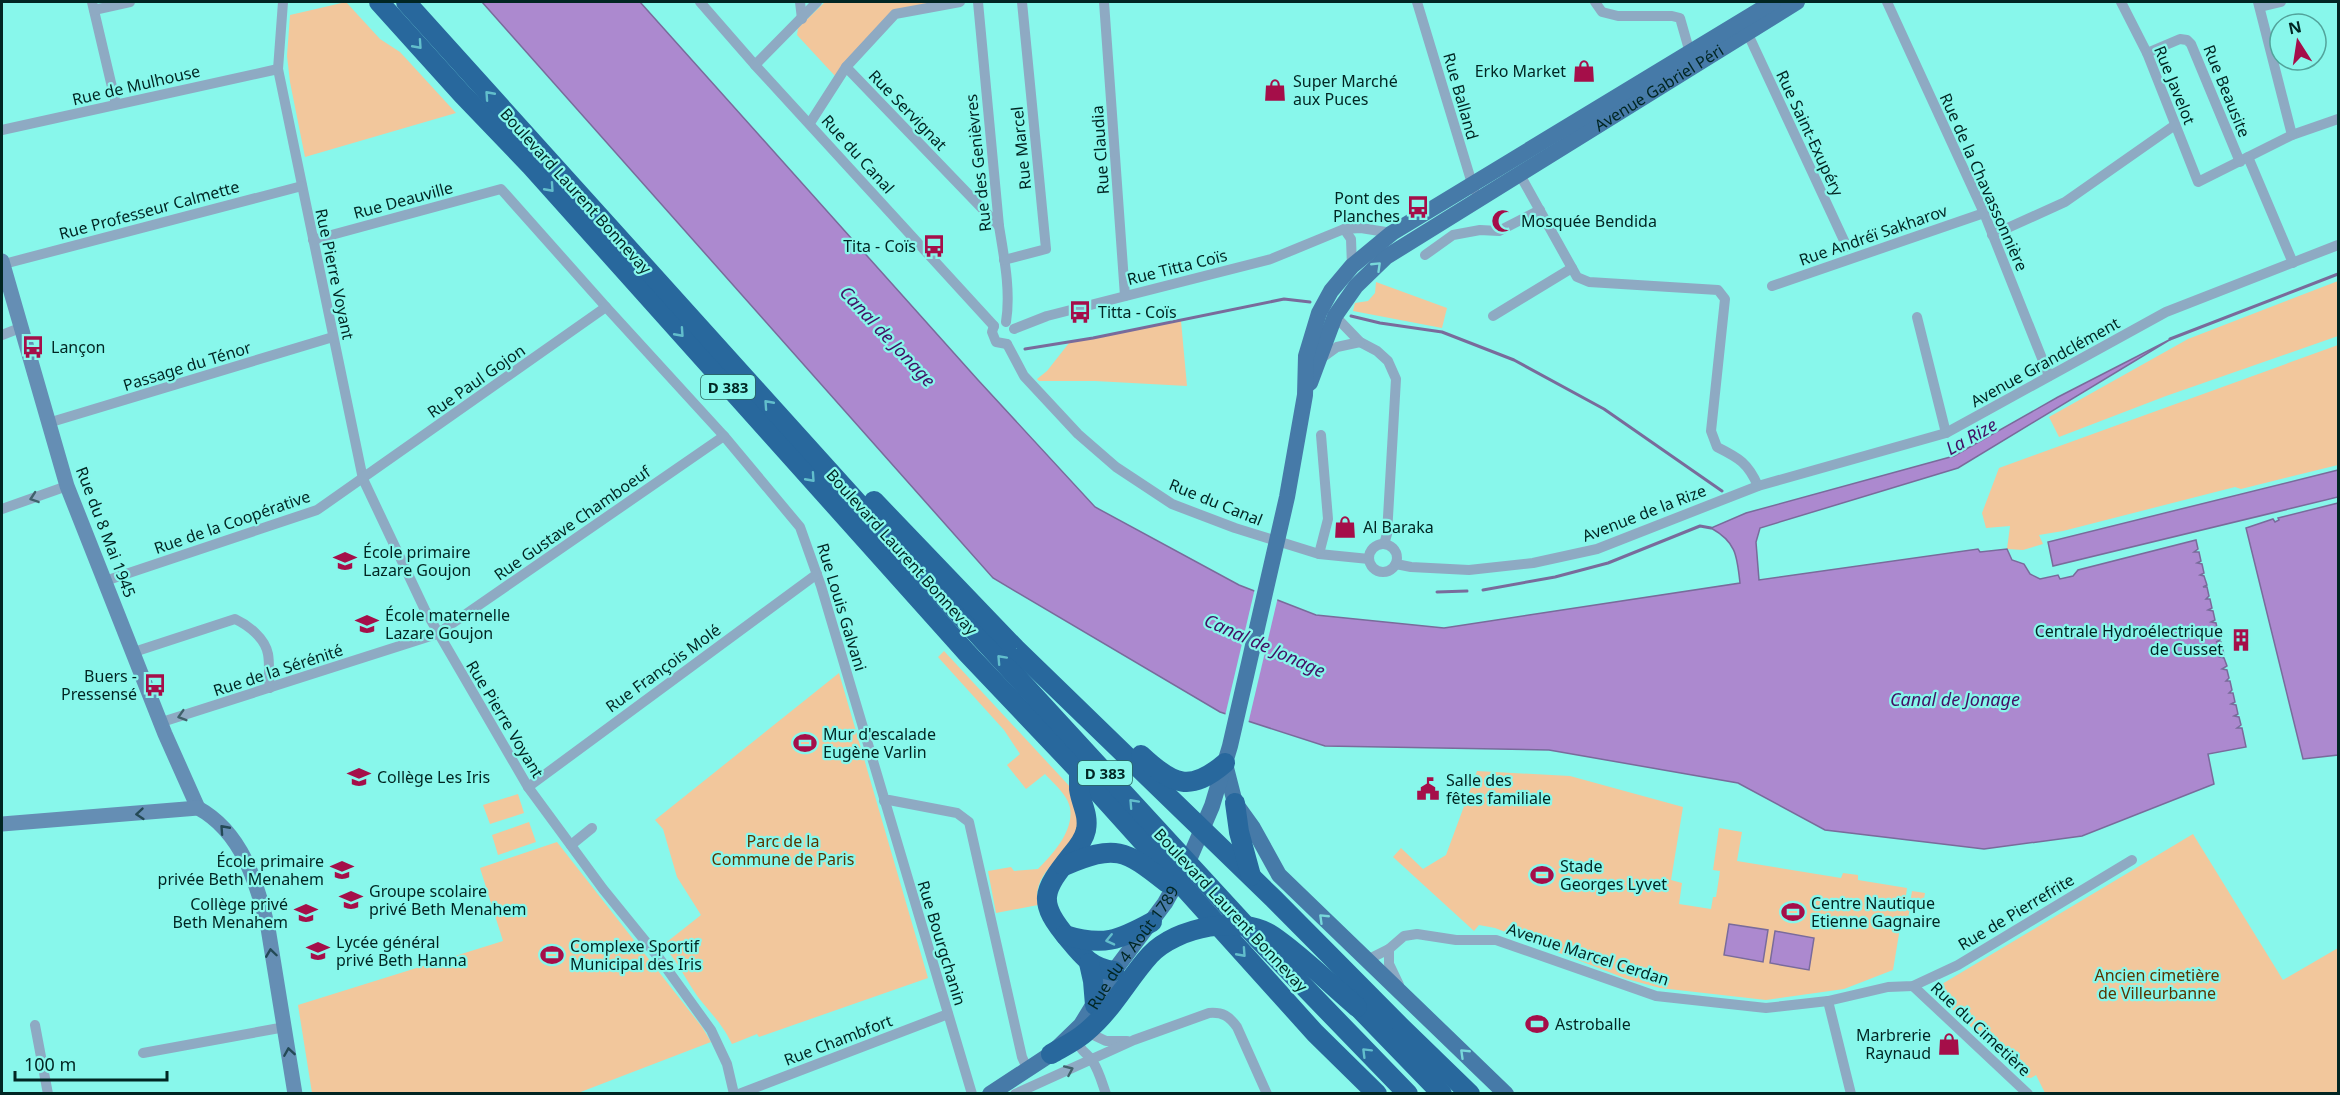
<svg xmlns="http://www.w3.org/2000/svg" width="2340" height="1095" font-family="'Noto Sans',sans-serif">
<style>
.green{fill:#f2c79c}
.water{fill:#ac89cf;stroke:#796b9b;stroke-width:1.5}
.pier{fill:#88f7eb}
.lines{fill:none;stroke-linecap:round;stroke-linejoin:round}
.stream{stroke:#796b9b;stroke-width:3}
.street{stroke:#8eaac3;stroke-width:10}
.secondary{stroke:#658eb4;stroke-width:15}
.primary{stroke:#467aa8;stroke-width:16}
.highway{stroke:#28689d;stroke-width:20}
.oneway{stroke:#62becc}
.oneway2{stroke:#78d8da}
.oneway3{stroke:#40616b}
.oneway4{stroke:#244a56}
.labels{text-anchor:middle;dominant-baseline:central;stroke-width:4.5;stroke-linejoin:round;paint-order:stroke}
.shield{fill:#88f7eb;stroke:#2a655f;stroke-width:1.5}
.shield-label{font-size:15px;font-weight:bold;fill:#012623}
.poi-label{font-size:16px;fill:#012623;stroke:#88f7eb;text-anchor:start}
.street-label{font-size:16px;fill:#012623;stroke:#88f7eb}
.park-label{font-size:16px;fill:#5a3400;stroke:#88f7eb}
.water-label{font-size:18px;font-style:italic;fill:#431165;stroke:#88f7eb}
</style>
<rect width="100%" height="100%" fill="#88f7eb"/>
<g class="green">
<polygon points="346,2 380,39 400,52 456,113 305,157 290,82 287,56 290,15"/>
<polygon points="825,2 944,2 896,11 835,76 797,35 798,28"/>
<polygon points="2338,281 2338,336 2166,396 2059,437 2049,417 2188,339"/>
<polygon points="1376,282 1447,308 1442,328 1353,311 1355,303 1368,301 1375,293"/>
<polygon points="1181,321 1187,386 1095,381 1039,381 1037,379 1047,371 1069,343"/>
<polygon points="2338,345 2338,465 2241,489 2235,487 2063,531 2039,535 2043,544 2023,550 2007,549 2010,526 1986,528 1982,513 1999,468"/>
<path d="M944,651l129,139c4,12 7,25 5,38 -6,30 -47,39 -40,77l-42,8 -8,-42 23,-4 3,4 24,-2c15,-15 36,-38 32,-61 -2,-13 -17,-25 -25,-34l-19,15 -19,-24 13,-11 -16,-24 -66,-73z"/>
<path d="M839,673l89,305 -169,59 -2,-3 -25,10c-11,-22 -20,-29 -34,-47 -12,-17 -21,-36 -35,-52l38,-30 -24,-38 -14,-48 -8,-9z"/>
<polygon points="1477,771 1570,776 1683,807 1671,880 1682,883 1679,904 1711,909 1713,897 1716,897 1720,871 1713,870 1719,828 1742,832 1737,861 1841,878 1843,873 1858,875 1858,880 1907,888 1905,902 1910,903 1912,891 1925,893 1922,910 1910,908 1907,923 1901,922 1893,970 1844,989 1766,1000 1660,988 1627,979 1495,928 1479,925 1474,931 1393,857 1401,848 1423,869 1446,855"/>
<polygon points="518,794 524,813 490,824 483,805"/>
<polygon points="529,822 536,842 498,855 492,835"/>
<polygon points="2193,834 2283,980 2338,948 2338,1093 2045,1093 2036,1075 2031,1078 2024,1077 1932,990"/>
<polygon points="557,842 702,1027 711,1042 578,1093 312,1093 298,1005 503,941 480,868"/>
</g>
<g class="water">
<path d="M482,2h158l338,378 117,127 144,78 77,30 128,13 296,-45c-3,-28 -4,-41 -29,-55l35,-15 208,-57 104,-59 113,-58 -213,129 -198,60 -4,14 3,38 219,-31 2,3 27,-3 5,11 12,4 6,10 10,5 18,-4 2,4 13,-3 5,-6 118,-30 2,9 -4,3h5l2,9 -4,2 5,1 2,9 -4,2 4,1 3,9 -4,2h4l2,9 -3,3h4l2,9 -4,2 5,1 2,9 -4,2 5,1 2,9 -4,2h5l1,6 -4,2h5l1,5 -4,3h5l1,5 -4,2 4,1 3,8 -5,3 5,1 2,8 -3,3h4l2,9 -3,3h4l2,9 -4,2 5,1 2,9 -4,2 5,1 2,8 -4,3h5l4,19 -38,7 6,30 -132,52 -98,13 -159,-19 -87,-47 -189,-33 -224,-4 -105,-34 -227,-134z"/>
<polygon points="2338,470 2338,497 2053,566 2048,542"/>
<polygon points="2338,503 2338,755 2303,759 2246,528 2273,519 2275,522 2279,520 2278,518"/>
<polygon points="1729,924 1768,930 1763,962 1724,955"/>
<polygon points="1775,931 1814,938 1809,970 1770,963"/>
</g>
<polygon class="pier" points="1255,588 1278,597 1248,724 1225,716"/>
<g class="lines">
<g class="stream">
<polyline points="1351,316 1380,323 1442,332 1514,360 1604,409 1722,491"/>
<polyline points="2170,339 2338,274"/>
<polyline points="1025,349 1093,338 1284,299 1310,302"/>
<polyline points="1483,590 1555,577 1608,563 1700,526 1711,528"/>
<polyline points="1437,592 1467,591"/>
</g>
<g class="street">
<polyline points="92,2 116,104"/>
<polyline points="283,2 278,69 363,479 425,610 528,787 603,889 659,958 711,1030 727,1064 734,1094"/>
<polyline points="700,2 755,65 994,326"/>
<polyline points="800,2 802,19"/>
<path d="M978,2l21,224c5,31 12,65 7,96"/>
<polyline points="1104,2 1125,296"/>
<polyline points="1417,2 1474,190"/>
<polyline points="1595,2 1602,12 1618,16 1672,16 1680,18 1690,53"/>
<polyline points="1887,2 1984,213 2049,376"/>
<polyline points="2121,2 2147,53 2198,182 2292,135 2338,119"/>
<polyline points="2258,2 2292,135"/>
<polyline points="2260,7 2281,2"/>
<polyline points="94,10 130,2"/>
<polyline points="1747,32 1847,247"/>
<polyline points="2147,53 2180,39 2187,40 2191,44 2240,162"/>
<polyline points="755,65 817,2"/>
<polyline points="846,67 999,226"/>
<polyline points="810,123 846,67 895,14 960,2"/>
<polyline points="2,130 278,69"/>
<polyline points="2248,157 2293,263"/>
<path d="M1519,173l58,104 12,5 129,8 7,9 -14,132 6,16c22,11 31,16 41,39"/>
<polyline points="1344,229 1351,239 1352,266"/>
<polyline points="1992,235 2065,202 2175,125"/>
<polyline points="313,240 501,189 606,307 724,436 800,527 821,586 972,1094"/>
<polyline points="1425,255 1453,235 1480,230 1499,231 1540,210"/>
<polyline points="1004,260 1046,249 1022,2"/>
<polyline points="4,264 302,186"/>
<polyline points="1772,286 1984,213"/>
<polyline points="1335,316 1360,342 1377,351 1388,361 1396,379 1387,534 1384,544"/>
<polyline points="1493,316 1572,268"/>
<polyline points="1917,317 1946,433"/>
<polyline points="994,326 992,332 996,342 1007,344"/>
<polyline points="1014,329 1047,316 1271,259 1344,229 1361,228 1392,233"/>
<polyline points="2,335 20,328"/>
<polyline points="1007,344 1024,376 1078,434 1116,467 1172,504 1235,528 1319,554 1369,559"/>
<polyline points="1319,360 1337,347 1360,342"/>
<polyline points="48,423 333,337"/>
<polyline points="2,509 67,486"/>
<circle cx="1383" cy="558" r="14"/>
<polyline points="1319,554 1328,519 1321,435"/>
<polyline points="1396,564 1411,567 1469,570 1533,563 1597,549 1758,486 1946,433 2166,312 2338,245"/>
<polyline points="105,581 317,510 606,307"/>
<path d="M134,652l101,-33c13,6 30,19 33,35 2,11 0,23 2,34"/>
<polyline points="162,722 437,634 724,436"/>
<polyline points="528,787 817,574"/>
<polyline points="884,801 889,800 957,813 969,822 1022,1057 1027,1068"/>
<polyline points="571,845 592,828"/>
<polyline points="1389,949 1389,964 1399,985"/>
<polyline points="1367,960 1389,949 1404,936 1417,934 1456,940 1496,940 1656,996 1766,1008 1828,1001 1888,987 1913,986 1958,965 2132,860"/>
<polyline points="1913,986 2028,1094"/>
<polyline points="1828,1001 1851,1094"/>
<polyline points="35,1025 48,1094"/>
<polyline points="1087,1032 1106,1041 1127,1041"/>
<path d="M1078,1038c2,16 9,13 15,24 6,9 9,21 13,32"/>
<polyline points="143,1053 285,1027"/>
<polyline points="739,1094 948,1014"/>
<path d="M1015,1094l119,-54 75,-27c14,-1 20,3 28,14l30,67"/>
</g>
<g class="secondary">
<polyline points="2,261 67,486 165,734 198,808"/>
<path d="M2,824l196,-16c44,24 59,75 70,120l27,166"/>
</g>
<g class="primary">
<path id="s1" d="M1310,383l25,-67 21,-30 30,-29 411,-255"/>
<polyline points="1225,764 1235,803 1253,828 1279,875 1506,1094"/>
<path id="s2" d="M990,1094l61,-40 30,-29 33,-54 51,-68 23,-41 24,-56 18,-60 57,-249 18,-102 1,-39 13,-43 12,-22 21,-25 40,-33 381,-231"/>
</g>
<g class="highway">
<polyline points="379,2 462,94 531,166 967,653 1079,771 1315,1033 1377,1094"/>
<polyline points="406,2 913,564 1257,938 1408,1094"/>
<polyline points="874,501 1016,649 1273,898 1400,1026 1470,1094"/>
<path d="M1141,755c32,30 49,38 84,8"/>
<path d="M1079,771c0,6 0,13 0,18 2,15 10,25 7,41 -2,9 -8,17 -14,24 -30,38 -36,47 -2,87 13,16 22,27 44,30"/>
<polyline points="1235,803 1239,832 1251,876"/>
<path d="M1064,866c52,-22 60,-17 103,17"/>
<path d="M1065,935c38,12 54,5 87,-13"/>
<polyline points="1089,963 1093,981 1095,1005"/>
<polyline points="1350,999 1442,1094"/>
<path d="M1051,1054c12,-7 25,-13 35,-22 26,-21 42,-53 64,-77 26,-28 91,-41 123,-19 28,19 58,49 84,71"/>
</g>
</g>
<defs><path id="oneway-chevron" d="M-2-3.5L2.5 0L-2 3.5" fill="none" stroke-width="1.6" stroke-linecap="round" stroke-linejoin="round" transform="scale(1.5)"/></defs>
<g class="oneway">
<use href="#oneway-chevron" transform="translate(418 45) rotate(48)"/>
<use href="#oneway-chevron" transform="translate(489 95) rotate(-132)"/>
<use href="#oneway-chevron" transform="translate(550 188) rotate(48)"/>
<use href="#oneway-chevron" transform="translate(680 333) rotate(48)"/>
<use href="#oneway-chevron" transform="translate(768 404) rotate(-132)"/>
<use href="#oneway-chevron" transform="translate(811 478) rotate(48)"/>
<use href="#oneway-chevron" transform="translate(1001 659) rotate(-133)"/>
<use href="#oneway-chevron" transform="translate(1133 803) rotate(-133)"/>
<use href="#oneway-chevron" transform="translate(1110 940) rotate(167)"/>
<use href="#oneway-chevron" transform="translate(1242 953) rotate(48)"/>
<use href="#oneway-chevron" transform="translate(1366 1052) rotate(-135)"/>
</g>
<g class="oneway2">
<use href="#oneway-chevron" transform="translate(1377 266) rotate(-44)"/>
<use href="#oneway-chevron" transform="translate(1323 918) rotate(-136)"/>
<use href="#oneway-chevron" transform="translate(1464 1053) rotate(-136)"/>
</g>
<g class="oneway3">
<use href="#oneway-chevron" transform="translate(34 498) rotate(161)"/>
<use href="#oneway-chevron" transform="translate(182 716) rotate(163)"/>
<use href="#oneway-chevron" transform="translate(1069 1070) rotate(-24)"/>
</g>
<g class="oneway4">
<use href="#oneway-chevron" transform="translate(140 814) rotate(175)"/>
<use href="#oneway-chevron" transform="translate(224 829) rotate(-132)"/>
<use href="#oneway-chevron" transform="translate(271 953) rotate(-98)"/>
<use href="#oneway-chevron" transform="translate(289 1052) rotate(-99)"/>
</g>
<defs>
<g id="shop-bare" transform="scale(1.8)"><path d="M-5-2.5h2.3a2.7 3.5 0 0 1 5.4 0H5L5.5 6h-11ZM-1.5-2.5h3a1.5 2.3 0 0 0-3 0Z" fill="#a50e49" stroke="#88f7eb" stroke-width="2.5" paint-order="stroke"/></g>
<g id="bus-bare" transform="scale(1.8)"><path d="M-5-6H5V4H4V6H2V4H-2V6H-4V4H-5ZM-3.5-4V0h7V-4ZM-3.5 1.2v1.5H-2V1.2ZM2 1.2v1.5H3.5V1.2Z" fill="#a50e49" stroke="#88f7eb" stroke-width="2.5" paint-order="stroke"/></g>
<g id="mosque-bare" transform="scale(1.8)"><path d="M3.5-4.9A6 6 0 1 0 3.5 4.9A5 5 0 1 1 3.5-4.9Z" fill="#a50e49" stroke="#88f7eb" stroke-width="2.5" paint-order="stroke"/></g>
<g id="school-bare" transform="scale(1.8)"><path d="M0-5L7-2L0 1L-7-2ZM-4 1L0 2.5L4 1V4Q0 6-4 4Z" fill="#a50e49" stroke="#88f7eb" stroke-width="2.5" paint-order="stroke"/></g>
<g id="building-bare" transform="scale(1.8)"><path d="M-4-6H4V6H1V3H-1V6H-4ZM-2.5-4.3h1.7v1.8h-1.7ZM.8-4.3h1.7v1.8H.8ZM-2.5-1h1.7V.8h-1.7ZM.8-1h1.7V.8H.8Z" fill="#a50e49" stroke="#88f7eb" stroke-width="2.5" paint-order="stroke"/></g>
<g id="stadium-bare" transform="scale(1.8)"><path d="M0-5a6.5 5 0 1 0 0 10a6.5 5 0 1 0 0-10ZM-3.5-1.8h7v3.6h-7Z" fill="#a50e49" stroke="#88f7eb" stroke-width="2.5" paint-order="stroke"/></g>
<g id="civic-bare" transform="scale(1.8)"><path d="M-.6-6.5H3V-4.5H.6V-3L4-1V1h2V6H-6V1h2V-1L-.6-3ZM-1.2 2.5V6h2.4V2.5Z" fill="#a50e49" stroke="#88f7eb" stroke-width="2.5" paint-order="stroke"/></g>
</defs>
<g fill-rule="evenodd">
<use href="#shop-bare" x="1584" y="71"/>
<use href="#shop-bare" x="1275" y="90"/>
<use href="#bus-bare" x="1418" y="207"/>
<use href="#mosque-bare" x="1503" y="221"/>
<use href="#bus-bare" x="934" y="246"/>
<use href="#bus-bare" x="1080" y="312"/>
<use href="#bus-bare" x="33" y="347"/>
<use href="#shop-bare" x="1345" y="527"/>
<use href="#school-bare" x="345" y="561"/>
<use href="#school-bare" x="367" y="624"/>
<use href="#building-bare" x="2241" y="640"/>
<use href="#bus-bare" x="155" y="685"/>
<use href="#stadium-bare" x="805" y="743"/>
<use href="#school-bare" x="359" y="777"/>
<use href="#civic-bare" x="1428" y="789"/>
<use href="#school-bare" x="342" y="870"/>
<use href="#stadium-bare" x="1542" y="875"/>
<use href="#school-bare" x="351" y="900"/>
<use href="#stadium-bare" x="1793" y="912"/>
<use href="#school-bare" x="306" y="913"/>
<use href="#school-bare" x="318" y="951"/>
<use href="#stadium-bare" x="552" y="955"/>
<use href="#stadium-bare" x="1537" y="1024"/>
<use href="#shop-bare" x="1949" y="1044"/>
</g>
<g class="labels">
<g class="shield">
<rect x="701" y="375" width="54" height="24" rx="4.5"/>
<rect x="1078" y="761" width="54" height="24" rx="4.5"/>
</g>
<g class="shield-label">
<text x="728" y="387">D 383</text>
<text x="1105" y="773">D 383</text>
</g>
<g class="poi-label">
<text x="1566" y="71" text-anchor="end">Erko Market</text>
<text x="1293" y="81">Super Marché<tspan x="1293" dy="18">aux Puces</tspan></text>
<text x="1400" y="198" text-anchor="end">Pont des<tspan x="1400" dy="18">Planches</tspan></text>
<text x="1521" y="221">Mosquée Bendida</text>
<text x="916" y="246" text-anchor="end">Tita - Coïs</text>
<text x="1098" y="312">Titta - Coïs</text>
<text x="51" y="347">Lançon</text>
<text x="1363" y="527">Al Baraka</text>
<text x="363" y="552">École primaire<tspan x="363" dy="18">Lazare Goujon</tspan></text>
<text x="385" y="615">École maternelle<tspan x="385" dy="18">Lazare Goujon</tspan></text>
<text x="2223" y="631" text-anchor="end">Centrale Hydroélectrique<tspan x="2223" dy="18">de Cusset</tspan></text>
<text x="137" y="676" text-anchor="end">Buers -<tspan x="137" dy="18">Pressensé</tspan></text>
<text x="823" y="734">Mur d'escalade<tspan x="823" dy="18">Eugène Varlin</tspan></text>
<text x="377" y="777">Collège Les Iris</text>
<text x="1446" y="780">Salle des<tspan x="1446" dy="18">fêtes familiale</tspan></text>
<text x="324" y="861" text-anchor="end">École primaire<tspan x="324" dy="18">privée Beth Menahem</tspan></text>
<text x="1560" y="866">Stade<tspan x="1560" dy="18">Georges Lyvet</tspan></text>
<text x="369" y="891">Groupe scolaire<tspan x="369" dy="18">privé Beth Menahem</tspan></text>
<text x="1811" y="903">Centre Nautique<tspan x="1811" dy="18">Etienne Gagnaire</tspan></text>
<text x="288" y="904" text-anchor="end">Collège privé<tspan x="288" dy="18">Beth Menahem</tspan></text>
<text x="336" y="942">Lycée général<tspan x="336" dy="18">privé Beth Hanna</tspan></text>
<text x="570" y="946">Complexe Sportif<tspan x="570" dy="18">Municipal des Iris</tspan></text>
<text x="1555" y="1024">Astroballe</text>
<text x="1931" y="1035" text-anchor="end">Marbrerie<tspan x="1931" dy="18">Raynaud</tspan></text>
</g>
<g class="street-label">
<text transform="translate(136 85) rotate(-13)">Rue de Mulhouse</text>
<text transform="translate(2175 85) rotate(68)">Rue Javelot</text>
<text stroke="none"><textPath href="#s1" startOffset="471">Avenue Gabriel Péri</textPath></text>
<text transform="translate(2227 91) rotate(68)">Rue Beausite</text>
<text transform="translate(1461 96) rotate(74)">Rue Balland</text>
<text transform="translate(908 110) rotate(46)">Rue Servignat</text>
<text transform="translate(1810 133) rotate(65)">Rue Saint-Exupéry</text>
<text transform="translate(1021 148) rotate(-96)">Rue Marcel</text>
<text transform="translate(1100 150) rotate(-94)">Rue Claudia</text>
<text transform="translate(858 154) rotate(48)">Rue du Canal</text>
<text transform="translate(978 163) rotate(-96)">Rue des Genièvres</text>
<text transform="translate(1984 182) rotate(66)">Rue de la Chavassonnière</text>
<text transform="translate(576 191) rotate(48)">Boulevard Laurent Bonnevay</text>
<text transform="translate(403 200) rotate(-15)">Rue Deauville</text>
<text transform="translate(149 210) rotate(-15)">Rue Professeur Calmette</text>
<text transform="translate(1873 235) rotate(-19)">Rue Andréï Sakharov</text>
<text transform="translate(1177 267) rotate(-14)">Rue Titta Coïs</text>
<text transform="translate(335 274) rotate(78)">Rue Pierre Voyant</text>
<text transform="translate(2045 362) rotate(-29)">Avenue Grandclément</text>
<text transform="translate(187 366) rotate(-17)">Passage du Ténor</text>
<text transform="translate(476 381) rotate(-35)">Rue Paul Gojon</text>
<text transform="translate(1216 502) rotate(22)">Rue du Canal</text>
<text transform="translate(1644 513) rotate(-21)">Avenue de la Rize</text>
<text transform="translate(232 522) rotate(-19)">Rue de la Coopérative</text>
<text transform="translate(572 523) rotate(-35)">Rue Gustave Chamboeuf</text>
<text transform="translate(106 532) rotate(69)">Rue du 8 Mai 1945</text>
<text transform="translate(902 552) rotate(48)">Boulevard Laurent Bonnevay</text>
<text transform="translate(842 607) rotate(73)">Rue Louis Galvani</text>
<text transform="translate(663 668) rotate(-36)">Rue François Molé</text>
<text transform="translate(278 670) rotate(-18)">Rue de la Sérénité</text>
<text transform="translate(505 719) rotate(59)">Rue Pierre Voyant</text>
<text transform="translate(1231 910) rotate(47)">Boulevard Laurent Bonnevay</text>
<text transform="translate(2016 912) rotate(-31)">Rue de Pierrefrite</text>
<text transform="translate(942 943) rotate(73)">Rue Bourgchanin</text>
<text stroke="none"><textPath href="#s2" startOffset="208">Rue du 4 Août 1789</textPath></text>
<text transform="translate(1588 954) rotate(18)">Avenue Marcel Cerdan</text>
<text transform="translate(1981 1029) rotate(43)">Rue du Cimetière</text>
<text transform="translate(838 1040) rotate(-21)">Rue Chambfort</text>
</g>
<g class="park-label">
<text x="783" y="841">Parc de la<tspan x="783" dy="18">Commune de Paris</tspan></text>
<text x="2157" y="975">Ancien cimetière<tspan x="2157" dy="18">de Villeurbanne</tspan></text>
</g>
<g class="water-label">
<text transform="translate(888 336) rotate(47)">Canal de Jonage</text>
<text transform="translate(1971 436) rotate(-29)">La Rize</text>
<text transform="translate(1265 645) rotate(24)">Canal de Jonage</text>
<text x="1955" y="699">Canal de Jonage</text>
</g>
</g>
<rect width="2340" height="1095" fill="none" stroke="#012623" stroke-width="6"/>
<g transform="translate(2298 42) rotate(348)"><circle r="28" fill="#88f7eb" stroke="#52a39b" stroke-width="1.5"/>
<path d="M0-4.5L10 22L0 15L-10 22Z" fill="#a50e49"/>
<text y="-9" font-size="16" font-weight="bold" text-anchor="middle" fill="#012623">N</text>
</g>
<path d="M15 1071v9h152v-9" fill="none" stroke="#012623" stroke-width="3"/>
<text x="24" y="1071" font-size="18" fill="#012623" stroke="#88f7eb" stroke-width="4.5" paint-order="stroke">100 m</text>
</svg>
